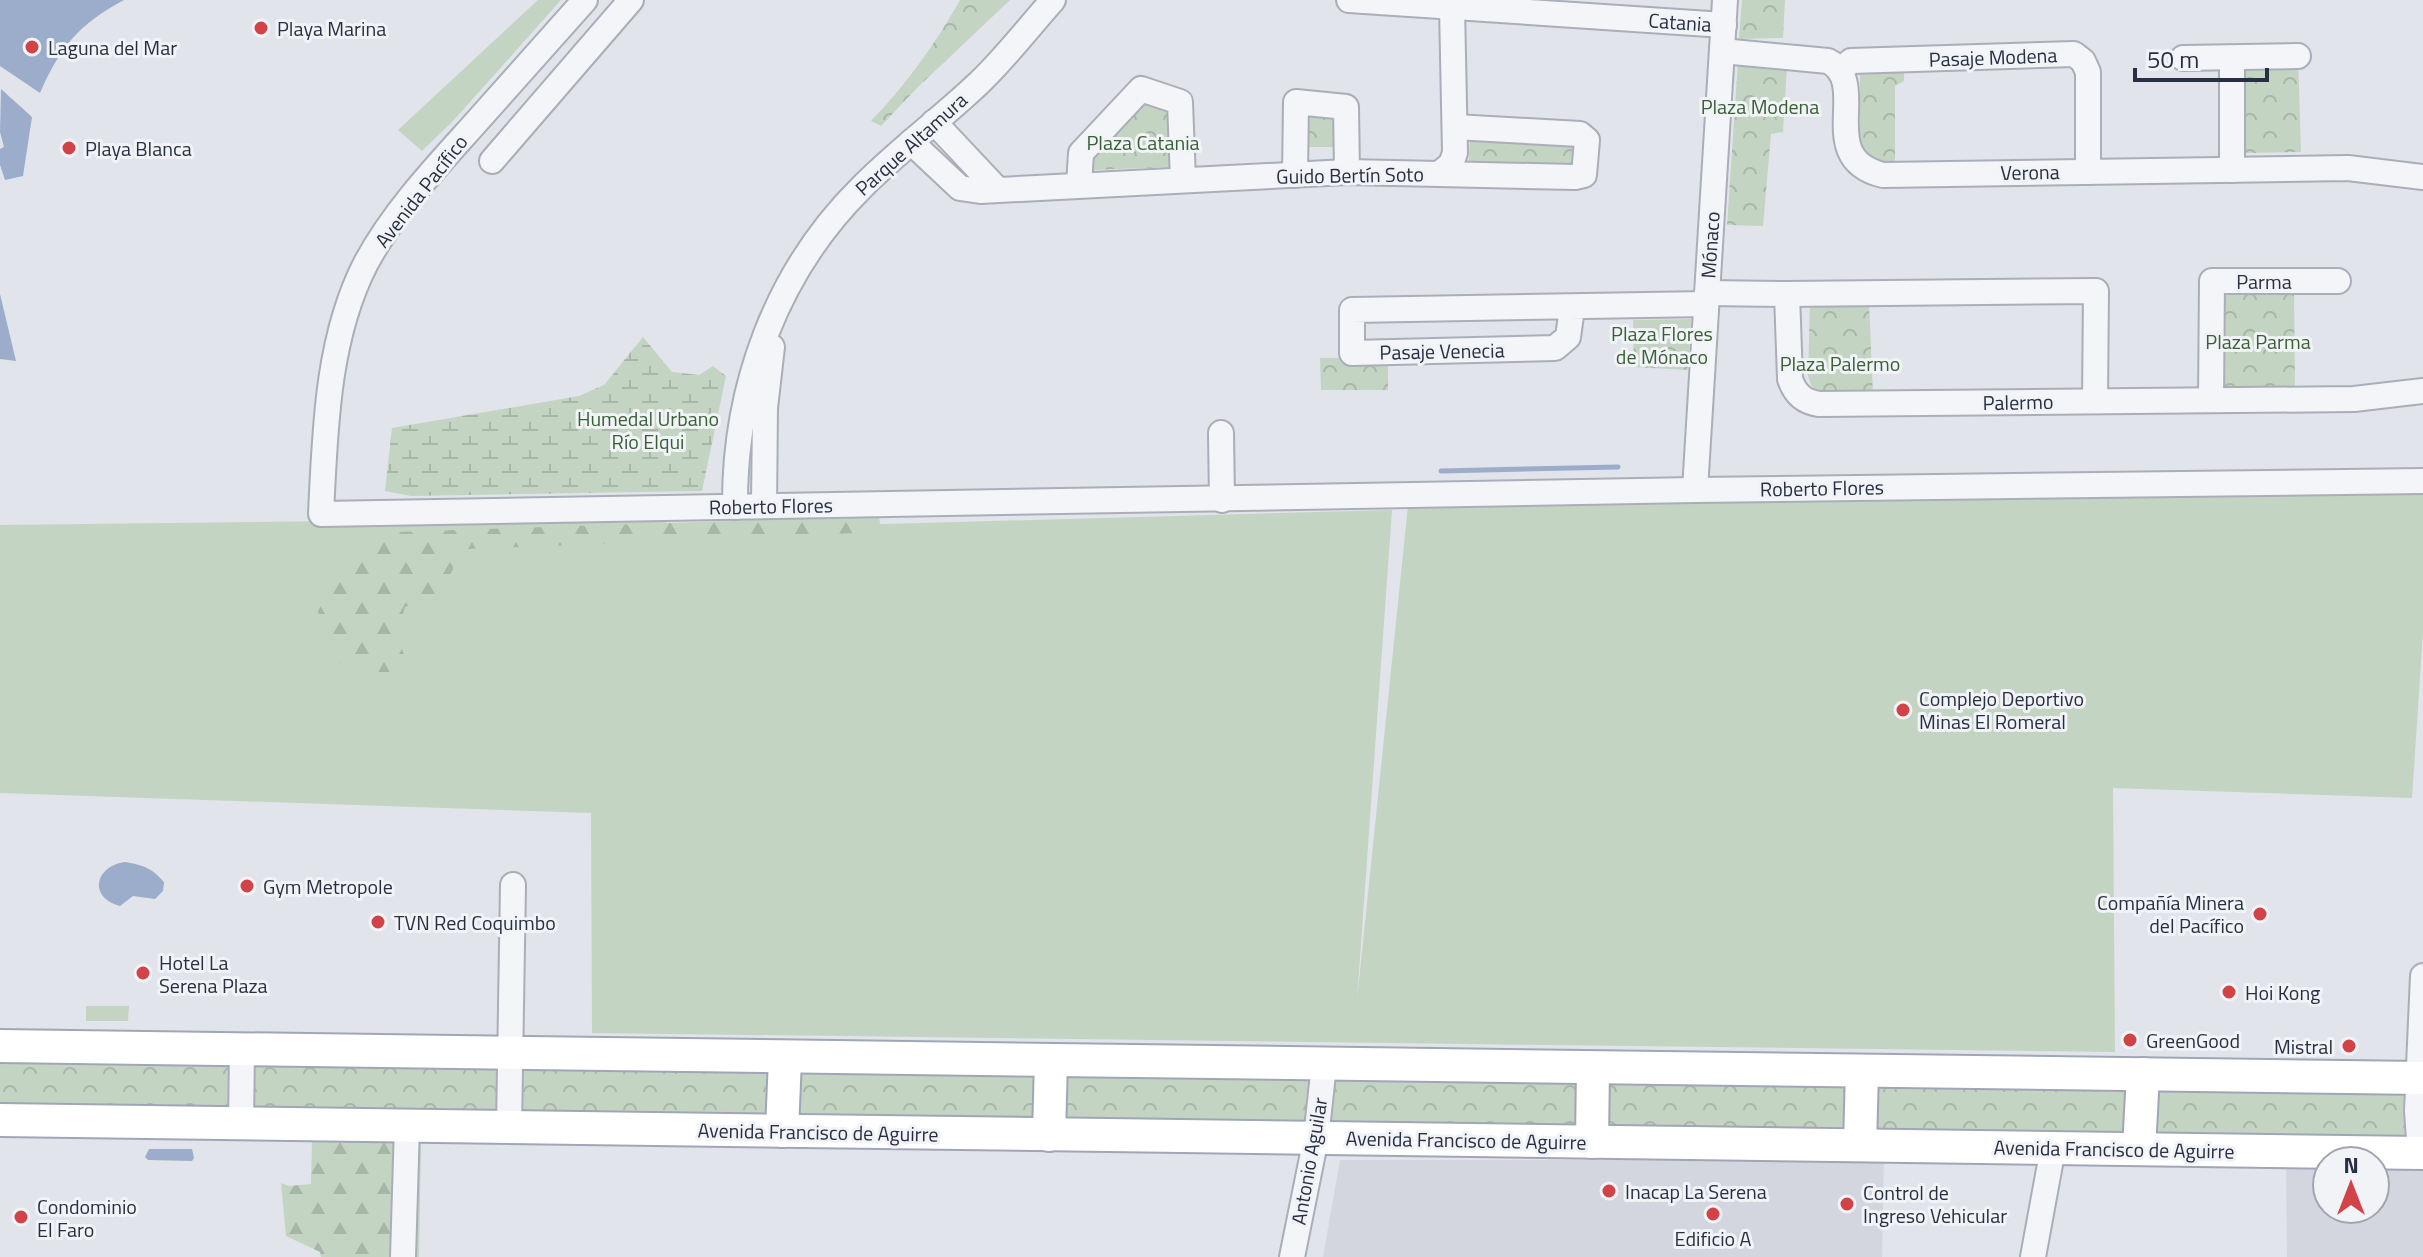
<svg xmlns="http://www.w3.org/2000/svg" width="2423" height="1257" font-family="'Titillium Web',sans-serif">
<style>
.built{fill:#d3d6df}
.grass{fill:#c4d4c2}
.forest{fill:url(#forest-firs)}
.wetland{fill:url(#wetland-marsh)}
.park{fill:url(#park-crowns)}
.water{fill:#9badcb}
.lines{fill:none;stroke-linecap:round;stroke-linejoin:round}
.stream{stroke:#9badcb;stroke-width:5}
.minor-casing{stroke:#aaaeb8;stroke-width:28}
.major-casing{stroke:#a0a6b6;stroke-width:36}
.minor{stroke:#f4f5f8;stroke-width:24}
.major{stroke:#fff;stroke-width:32}
.poi-dot{fill:#d24347;stroke:#f1f3f7;stroke-width:3}
.labels{text-anchor:middle;dominant-baseline:central;stroke-width:6;stroke-linejoin:round;paint-order:stroke}
.street-label{font-size:20px;fill:#292f42;stroke:#f1f3f7}
.poi-label{font-size:20px;fill:#292f42;stroke:#f1f3f7;text-anchor:start}
.park-label{font-size:20px;fill:#385f36;stroke:#f1f3f7}
</style>
<defs>
<pattern id="forest-firs" width="22" height="20" patternUnits="userSpaceOnUse" patternTransform="scale(2)"><rect width="22" height="20" fill="#c4d4c2"/><path d="M5 1l3.5 6h-7zM16 11l3.5 6h-7z" fill="#a8b6a8"/></pattern>
<pattern id="wetland-marsh" width="20" height="14" patternUnits="userSpaceOnUse" patternTransform="scale(2)"><rect width="20" height="14" fill="#c4d4c2"/><path d="M1 5h8M5 5V1M11 12h8M15 12V8" fill="none" stroke="#a8b6a8"/></pattern>
<pattern id="park-crowns" width="20" height="18" patternUnits="userSpaceOnUse" patternTransform="scale(2)"><rect width="20" height="18" fill="#c4d4c2"/><path d="M2 6a3 3 0 1 1 6 0M12 15a3 3 0 1 1 6 0" fill="none" stroke="#a8b6a8"/></pattern>
</defs>
<rect width="100%" height="100%" fill="#e1e4ea"/>
<g class="built">
<polygon points="1340,1160 1884,1160 1882,1257 1323,1257"/>
<polygon points="2286,1168 2327,1168 2327,1209 2375,1209 2375,1169 2423,1169 2423,1257 2287,1257"/>
</g>
<g class="grass">
<polygon points="538,0 561,0 453,121 422,151 398,130"/>
<polygon points="2423,492 2423,632 2412,798 2113,788 2115,1052 592,1033 591,813 0,793 0,525 665,517 668,530 1392,510 1357,1000 1409,496"/>
<polygon points="86,1006 129,1006 128,1021 86,1021"/>
</g>
<g class="forest">
<polygon points="879,516 881,532 446,550 454,567 440,595 405,607 397,636 404,654 390,672 350,672 327,651 318,611 331,588 396,532"/>
<polygon points="388,1137 388,1143 421,1145 419,1257 321,1257 320,1252 286,1236 281,1183 289,1186 311,1184 312,1139"/>
</g>
<polygon class="wetland" points="643,337 672,372 699,375 713,366 726,376 702,491 411,496 385,491 392,428 579,396 604,385"/>
<g class="park">
<path d="M960,0h50l-94,89 -35,37 -10,-5c34,-35 65,-78 89,-121z"/>
<polygon points="1742,0 1785,0 1783,38 1739,39"/>
<polygon points="2298,56 2301,152 2246,153 2245,71 2254,57"/>
<polygon points="1738,62 1787,67 1783,132 1771,134 1763,226 1727,225"/>
<polygon points="1904,66 1904,81 1895,86 1895,161 1865,161 1860,148 1860,67"/>
<polygon points="1144,98 1170,107 1171,167 1092,170 1090,157"/>
<polygon points="1305,113 1337,114 1336,147 1305,147"/>
<polygon points="1470,134 1579,145 1579,164 1567,170 1466,169 1469,160"/>
<polygon points="2294,290 2295,392 2222,392 2222,291"/>
<polygon points="1810,302 1869,302 1873,395 1820,395 1811,385 1808,376"/>
<polygon points="1691,319 1688,370 1634,367 1633,320"/>
<polygon points="1320,358 1388,358 1388,390 1321,390"/>
<polygon points="0,1051 2423,1084 2423,1145 0,1113"/>
</g>
<g class="water">
<path d="M0,0h124c-45,24 -64,47 -84,93l-40,-27z"/>
<polygon points="1,89 32,117 23,176 5,180 0,165 0,149 4,147 0,132"/>
<polygon points="0,294 16,361 0,359"/>
<path d="M125,862c18,3 27,6 39,20l-1,9 -8,8 -22,-3 -13,10c-32,-9 -25,-40 5,-44z"/>
<polygon points="149,1149 192,1149 194,1158 192,1161 148,1160 145,1157"/>
</g>
<g class="lines">
<polyline class="stream" points="1441,471 1618,467"/>
<g class="minor-casing">
<g id="minor">
<path d="M585,0c-38,43 -76,85 -114,128 -38,42 -78,85 -105,135 -39,75 -41,168 -45,251l1374,-24 728,-9"/>
<polyline points="1349,0 1724,25"/>
<path d="M1722,51l106,10c44,22 -15,97 55,114l465,-7 75,9"/>
<polyline points="2183,58 2298,56"/>
<polyline points="2232,58 2232,170"/>
<polyline points="1840,71 1851,61 2074,54 2083,61 2088,72 2088,172"/>
<polyline points="934,122 997,189"/>
<polyline points="911,142 960,188 980,191 1347,172 1439,174 1451,164 1455,153 1452,7"/>
<polyline points="492,161 631,0"/>
<polyline points="1439,174 1575,177 1584,175 1587,140 1580,134 1455,127"/>
<polyline points="1295,175 1296,102 1346,107 1347,172"/>
<polyline points="1079,185 1081,153 1141,89 1180,102 1183,180"/>
<path d="M1707,293l80,1 3,85c5,15 14,23 29,25l535,-5 69,-8"/>
<polyline points="1787,294 2096,291 2095,401"/>
<polyline points="1572,308 1568,337 1555,348 1352,353 1352,310 1706,304"/>
<polyline points="2211,400 2212,281 2338,281"/>
<polyline points="1221,433 1222,500"/>
<polyline points="1695,490 1725,0"/>
<polyline points="764,506 765,408 772,347"/>
<path d="M735,507c-1,-119 41,-235 127,-320 37,-37 80,-69 118,-105 26,-25 49,-55 73,-82"/>
<polyline points="241,1124 242,1049"/>
<polyline points="509,1128 513,885"/>
<polyline points="2420,1153 2417,1111 2423,976"/>
<polyline points="403,1257 407,1126"/>
<polyline points="1292,1257 1316,1138 1324,1065"/>
<polyline points="2033,1257 2053,1148"/>
</g>
</g>
<g class="major-casing">
<g id="major">
<polyline points="0,1046 2423,1078"/>
<polyline points="0,1120 2423,1153"/>
<polyline points="782,1131 785,1058"/>
<polyline points="1049,1135 1051,1060"/>
<polyline points="1592,1142 1593,1068"/>
<polyline points="1860,1145 1862,1071"/>
<polyline points="2139,1149 2143,1074"/>
</g>
</g>
<use href="#minor" class="minor"/>
<use href="#major" class="major"/>
</g>
<g class="poi-dot">
<circle cx="261" cy="28" r="8"/>
<circle cx="32" cy="47" r="8"/>
<circle cx="69" cy="148" r="8"/>
<circle cx="1903" cy="710" r="8"/>
<circle cx="247" cy="886" r="8"/>
<circle cx="2260" cy="914" r="8"/>
<circle cx="378" cy="922" r="8"/>
<circle cx="143" cy="973" r="8"/>
<circle cx="2229" cy="992" r="8"/>
<circle cx="2130" cy="1040" r="8"/>
<circle cx="2349" cy="1046" r="8"/>
<circle cx="1609" cy="1191" r="8"/>
<circle cx="1847" cy="1204" r="8"/>
<circle cx="1713" cy="1214" r="8"/>
<circle cx="21" cy="1217" r="8"/>
</g>
<g class="labels">
<g class="street-label">
<text transform="translate(1680 22) rotate(4)">Catania</text>
<text transform="translate(1993 57) rotate(-2)">Pasaje Modena</text>
<text transform="translate(911 144) rotate(-42)">Parque Altamura</text>
<text transform="translate(2030 172) rotate(-1)">Verona</text>
<text transform="translate(1350 175) rotate(-1)">Guido Bertín Soto</text>
<text transform="translate(421 191) rotate(-52)">Avenida Pacífico</text>
<text transform="translate(1710 245) rotate(-86)">Mónaco</text>
<text x="2264" y="281">Parma</text>
<text transform="translate(1442 351) rotate(-1)">Pasaje Venecia</text>
<text transform="translate(2018 402) rotate(-1)">Palermo</text>
<text transform="translate(1822 488) rotate(-1)">Roberto Flores</text>
<text transform="translate(771 506) rotate(-1)">Roberto Flores</text>
<text transform="translate(818 1132) rotate(1)">Avenida Francisco de Aguirre</text>
<text transform="translate(1466 1140) rotate(1)">Avenida Francisco de Aguirre</text>
<text transform="translate(2114 1149) rotate(1)">Avenida Francisco de Aguirre</text>
<text transform="translate(1309 1161) rotate(-80)">Antonio Aguilar</text>
</g>
<g class="poi-label">
<text x="277" y="28">Playa Marina</text>
<text x="48" y="47">Laguna del Mar</text>
<text x="85" y="148">Playa Blanca</text>
<text x="1919" y="698">Complejo Deportivo<tspan x="1919" dy="23">Minas El Romeral</tspan></text>
<text x="263" y="886">Gym Metropole</text>
<text x="2244" y="902" text-anchor="end">Compañía Minera<tspan x="2244" dy="23">del Pacífico</tspan></text>
<text x="394" y="922">TVN Red Coquimbo</text>
<text x="159" y="962">Hotel La<tspan x="159" dy="23">Serena Plaza</tspan></text>
<text x="2245" y="992">Hoi Kong</text>
<text x="2146" y="1040">GreenGood</text>
<text x="2333" y="1046" text-anchor="end">Mistral</text>
<text x="1625" y="1191">Inacap La Serena</text>
<text x="1863" y="1192">Control de<tspan x="1863" dy="23">Ingreso Vehicular</tspan></text>
<text x="37" y="1206">Condominio<tspan x="37" dy="23">El Faro</tspan></text>
<text x="1713" y="1238" text-anchor="middle">Edificio A</text>
</g>
<g class="park-label">
<text x="1760" y="106">Plaza Modena</text>
<text x="1143" y="142">Plaza Catania</text>
<text x="1662" y="333">Plaza Flores<tspan x="1662" dy="23">de Mónaco</tspan></text>
<text x="2258" y="341">Plaza Parma</text>
<text x="1840" y="363">Plaza Palermo</text>
<text x="648" y="418">Humedal Urbano<tspan x="648" dy="23">Río Elqui</tspan></text>
</g>
</g>
<g transform="translate(2351 1185)"><circle r="38" fill="#f1f3f7" stroke="#a1a5af" stroke-width="2"/>
<path d="M0-6L14 30L0 20L-14 30Z" fill="#d24347"/>
<text y="-12" font-size="22" font-weight="bold" text-anchor="middle" fill="#292f42">N</text>
</g>
<path d="M2135 68v12h132v-12" fill="none" stroke="#292f42" stroke-width="4"/>
<text x="2147" y="68" font-size="24" fill="#292f42" stroke="#f1f3f7" stroke-width="6" paint-order="stroke">50 m</text>
</svg>
